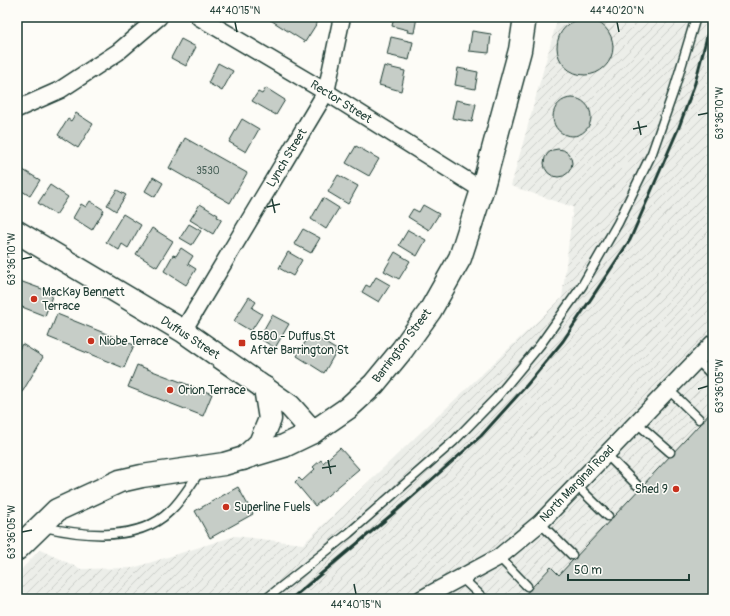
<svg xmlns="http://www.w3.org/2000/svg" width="730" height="616" font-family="Pangolin,sans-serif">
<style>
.industrial{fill:url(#industrial-furrows)}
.building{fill:#c6cdc7;stroke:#1f3d34}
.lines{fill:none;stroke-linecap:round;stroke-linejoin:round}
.lane-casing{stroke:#1f3d34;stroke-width:11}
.street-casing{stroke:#1f3d34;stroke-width:19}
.secondary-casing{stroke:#1f3d34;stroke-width:25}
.primary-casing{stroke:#1f3d34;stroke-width:25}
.lane{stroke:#fdfcf7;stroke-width:8}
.street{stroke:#fdfcf7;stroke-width:16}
.secondary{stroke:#fdfcf7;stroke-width:22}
.primary{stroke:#fdfcf7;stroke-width:22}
.rail{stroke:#1f3d34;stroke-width:3}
.ticks{fill:none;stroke:#1f3d34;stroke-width:1.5}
.poi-dot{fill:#c8321e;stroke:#fdfcf7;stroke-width:1.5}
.labels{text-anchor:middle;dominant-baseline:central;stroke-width:3;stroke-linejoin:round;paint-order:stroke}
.number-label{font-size:10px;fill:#496159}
.street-label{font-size:12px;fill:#1f3d34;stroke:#fdfcf7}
.poi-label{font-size:12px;fill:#1f3d34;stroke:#fdfcf7;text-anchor:start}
.neatline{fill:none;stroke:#1f3d34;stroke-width:1.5}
.ticks-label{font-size:10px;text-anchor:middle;fill:#1f3d34}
</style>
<defs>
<pattern id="industrial-furrows" width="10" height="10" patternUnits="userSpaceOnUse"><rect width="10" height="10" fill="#eceee9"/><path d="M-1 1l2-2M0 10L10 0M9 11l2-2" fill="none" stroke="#cacdc8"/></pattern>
</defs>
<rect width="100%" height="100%" fill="#fdfcf7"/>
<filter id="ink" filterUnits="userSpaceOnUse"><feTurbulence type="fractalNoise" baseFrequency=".025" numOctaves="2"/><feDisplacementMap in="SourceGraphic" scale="8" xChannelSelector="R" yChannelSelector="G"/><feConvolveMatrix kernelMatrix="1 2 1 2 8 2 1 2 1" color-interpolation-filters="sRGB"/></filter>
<g filter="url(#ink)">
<polygon class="industrial" points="558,17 713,17 713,599 17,599 17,574 40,550 81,569 133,568 235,536 303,544 562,298 573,207 511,186"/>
<g class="building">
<polygon points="270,17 308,17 317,23 305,42 269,19"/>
<polygon points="394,17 417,17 414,33 407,32 408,30 392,26"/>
<circle cx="585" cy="47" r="28"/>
<polygon points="472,31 491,34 489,53 469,51"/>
<polygon points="391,37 413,42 409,60 387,55"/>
<polygon points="181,39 196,47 186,66 171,58"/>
<polygon points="218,63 233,71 222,91 208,83"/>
<polygon points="384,66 405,71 401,91 379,85"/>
<polygon points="458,68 478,72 475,89 455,85"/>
<polygon points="266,88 285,100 276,115 252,101 258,92 262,94"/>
<circle cx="572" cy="117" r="19"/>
<polygon points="456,100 476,104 472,122 452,118"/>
<polygon points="76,113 93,124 78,148 58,135 68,119 71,121"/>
<polygon points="242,119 259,129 246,152 229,142"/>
<polygon points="185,138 247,173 230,203 169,168"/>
<polygon points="356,146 379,159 369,176 346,163"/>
<circle cx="558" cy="163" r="14"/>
<polygon points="23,170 40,180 30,196 17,188 17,181"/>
<polygon points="338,175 358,186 348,204 328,192"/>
<polygon points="153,177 163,183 155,197 145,191"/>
<polygon points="50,185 68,197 56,215 38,203"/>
<polygon points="117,190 126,195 116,211 107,205"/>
<polygon points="323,198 339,208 326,229 311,219"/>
<polygon points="90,201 104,210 92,230 73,218 81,204 86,207"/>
<polygon points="200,204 218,215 217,217 222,219 213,234 190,220"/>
<polygon points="423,205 439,214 429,230 408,217 413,209 419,212"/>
<polygon points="123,214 141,225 128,248 122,244 119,250 106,242"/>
<polygon points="189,224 201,231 192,245 180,238"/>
<polygon points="152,228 173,241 157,267 136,254"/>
<polygon points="303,229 320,238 311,253 294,244"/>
<polygon points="408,230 426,240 417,256 399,245"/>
<polygon points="181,248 193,256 188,264 196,269 186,285 164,271 173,255 176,256"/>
<polygon points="288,252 302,260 293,276 279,268"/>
<polygon points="395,252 410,261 399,279 384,271"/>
<polygon points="376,277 390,285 379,302 362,292 366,285 370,287"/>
<polygon points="17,280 53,293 45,316 17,305"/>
<polygon points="249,297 256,302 252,308 262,314 251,331 234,321"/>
<polygon points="57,314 134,345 124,368 48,337"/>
<polygon points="272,315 289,324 275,348 259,338"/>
<polygon points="310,334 337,350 324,373 297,356"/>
<polygon points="22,344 43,357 17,401 17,353"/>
<polygon points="137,365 212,394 203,416 128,387"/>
<polygon points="713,410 713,599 521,599 551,567 559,575"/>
<polygon points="340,448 359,469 315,506 295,482 299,478 302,481 315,469 313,467 321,460 323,463"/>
<polygon points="238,487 253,514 210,538 195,511"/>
</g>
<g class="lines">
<g class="lane-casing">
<g id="lane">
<polyline points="697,360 713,376"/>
<polyline points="669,390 699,419"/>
<polyline points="637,423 670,452"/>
<polyline points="606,454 637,485"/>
<polyline points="576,485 608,516"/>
<polyline points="540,523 572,555"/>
<path d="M44,527c39,9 95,15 126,-16 12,-11 21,-27 30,-40"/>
<polyline points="499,557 527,586"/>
<polyline points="462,578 484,599"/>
<polyline points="266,599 349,533 454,441 497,397 540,345 582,286 618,223 652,153 674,90 696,17"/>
</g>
</g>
<g class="street-casing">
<g id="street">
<polyline points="199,17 326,92 482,190"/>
<polyline points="17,109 60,90 118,52 159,17"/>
<polyline points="183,331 326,92 342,17"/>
<polyline points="421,599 499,557 540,523 713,343"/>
</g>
</g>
<g class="secondary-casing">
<polyline id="secondary" points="17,232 183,331 290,406 313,432"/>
</g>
<g class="primary-casing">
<g id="primary">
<polyline points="243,459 260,443 270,419 265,388"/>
<polyline points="17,549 57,510 120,481 142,476 224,464 284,446 313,432 348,408 374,384 402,350 430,311 460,258 482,190 520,50 525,17"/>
</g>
</g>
<use href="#lane" class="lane"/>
<use href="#street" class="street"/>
<use href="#secondary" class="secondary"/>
<use href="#primary" class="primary"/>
<polyline class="rail" points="291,599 402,506 481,436 527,385 563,341 630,240 679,127 695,83 712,17"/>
</g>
</g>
<path class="ticks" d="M235,22l2,10M617,22l2,10M698,115l10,-2M638,121l3,14M633,129l14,-3M272,199l3,14M267,207l13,-3M22,259l10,-2M698,389l10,-3M328,460l3,14M322,468l14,-2M22,532l10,-2M354,584l2,10"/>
<g class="poi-dot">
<circle cx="34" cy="299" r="4"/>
<circle cx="91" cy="341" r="4"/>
<rect x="238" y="339" width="8" height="8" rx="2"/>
<circle cx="170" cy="390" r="4"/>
<circle cx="676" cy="489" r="4"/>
<circle cx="226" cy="507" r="4"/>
</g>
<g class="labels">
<g class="number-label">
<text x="208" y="171">3530</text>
</g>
<g class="street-label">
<text transform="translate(341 102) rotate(32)">Rector Street</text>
<text transform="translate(287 158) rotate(-59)">Lynch Street</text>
<text transform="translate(190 338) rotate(33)">Duffus Street</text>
<text transform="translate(402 346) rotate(-53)">Barrington Street</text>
<text transform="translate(577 484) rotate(-46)">North Marginal Road</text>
</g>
<g class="poi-label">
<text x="42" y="292">MacKay Bennett<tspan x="42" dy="14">Terrace</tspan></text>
<text x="250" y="336">6580 - Duffus St<tspan x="250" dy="14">After Barrington St</tspan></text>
<text x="99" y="341">Niobe Terrace</text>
<text x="178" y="390">Orion Terrace</text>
<text x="668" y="489" text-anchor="end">Shed 9</text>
<text x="234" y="507">Superline Fuels</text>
</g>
</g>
<rect width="730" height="616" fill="none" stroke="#fdfcf7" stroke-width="44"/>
<path d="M568 574v6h121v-6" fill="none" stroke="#1f3d34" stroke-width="2"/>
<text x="574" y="574" font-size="12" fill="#1f3d34" stroke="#fdfcf7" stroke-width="3" paint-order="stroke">50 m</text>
<rect x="22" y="22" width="686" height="572" class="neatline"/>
<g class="ticks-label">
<text x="235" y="14">44°40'15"N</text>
<text x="617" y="14">44°40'20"N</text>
<text transform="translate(719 113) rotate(-90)" y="4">63°36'10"W</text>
<text transform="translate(11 259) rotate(-90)" y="4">63°36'10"W</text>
<text transform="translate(719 386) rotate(-90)" y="4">63°36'05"W</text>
<text transform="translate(11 532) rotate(-90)" y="4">63°36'05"W</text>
<text x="356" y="608">44°40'15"N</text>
</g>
</svg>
